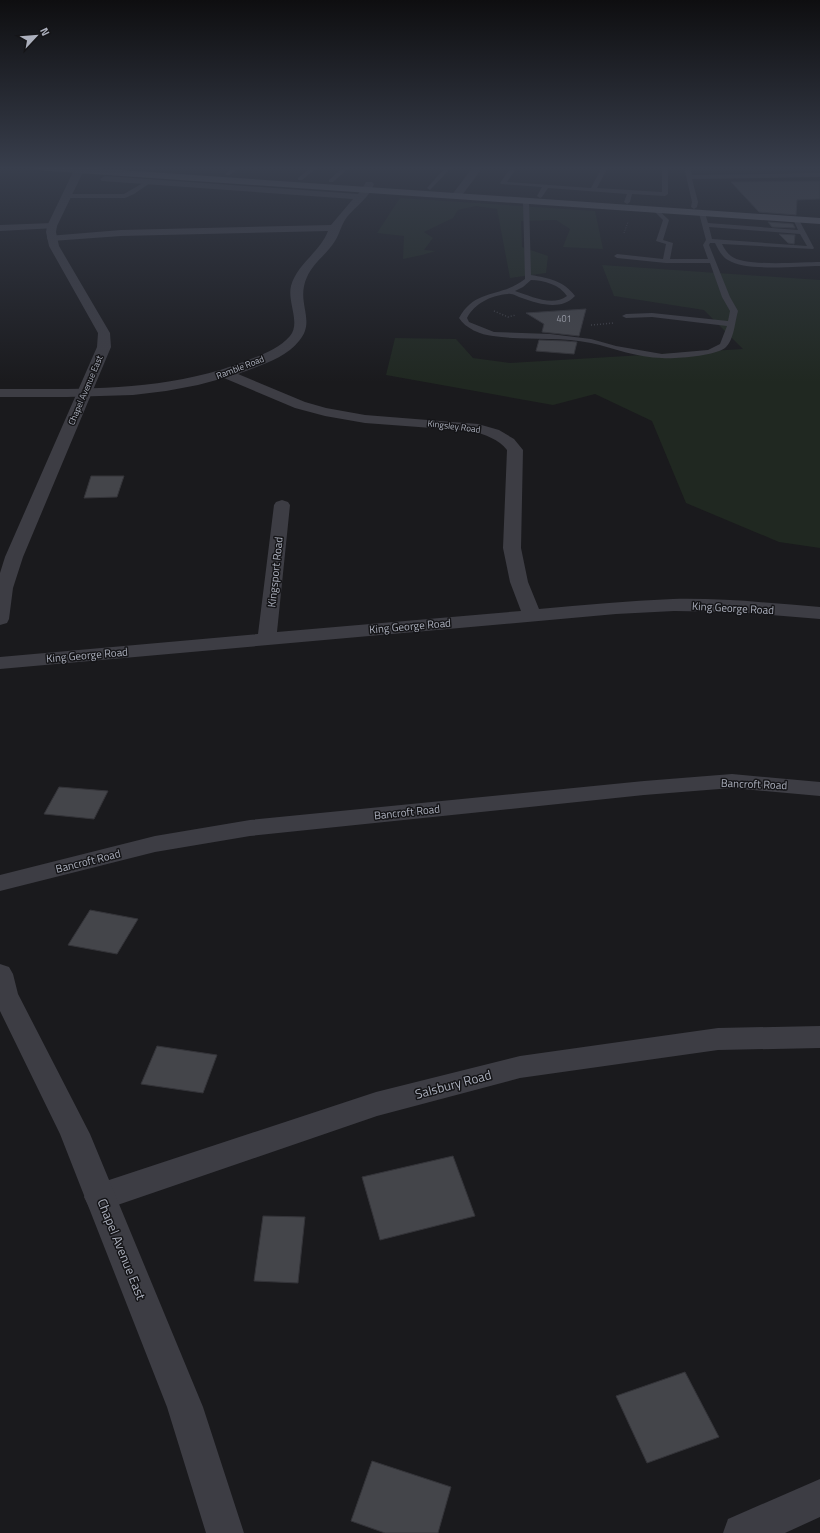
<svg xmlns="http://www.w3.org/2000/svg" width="820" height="1533" font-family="'Titillium Web',sans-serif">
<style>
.green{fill:#202821}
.building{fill:#44454a;stroke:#343439}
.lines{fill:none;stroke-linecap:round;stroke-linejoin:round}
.path-far1{stroke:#414249;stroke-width:1;stroke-dasharray:1 1.5;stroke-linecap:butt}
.path{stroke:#414249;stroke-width:1.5;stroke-dasharray:1 2;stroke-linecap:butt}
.service{fill:#3d3d44;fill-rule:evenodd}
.minor{fill:#3d3d44;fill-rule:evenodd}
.tertiary{fill:#3d3d44;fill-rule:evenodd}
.primary{fill:#575861;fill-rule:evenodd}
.labels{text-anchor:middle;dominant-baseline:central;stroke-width:3;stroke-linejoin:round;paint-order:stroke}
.number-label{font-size:9px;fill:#9295a0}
.far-street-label{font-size:9px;fill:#acb0bd;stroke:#151518}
.street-label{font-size:11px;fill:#acb0bd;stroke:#151518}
.near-street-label{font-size:13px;fill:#acb0bd;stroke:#151518}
</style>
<rect width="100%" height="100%" fill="#1a1a1d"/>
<g class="green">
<polygon points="400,198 595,211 603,249 563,247 570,229 556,220 521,221 522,247 548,256 546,273 510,278 497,209 476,206 458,210 453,218 424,232 433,238 424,250 436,251 422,255 403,259 404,236 377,233"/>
<polygon points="602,265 820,280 820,548 779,542 686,503 652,421 595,394 553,405 386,375 395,338 456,339 473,358 510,363 743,349 704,310 614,296"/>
</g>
<g class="building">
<polygon points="820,181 820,199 797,200 796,215 759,212 731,182"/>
<polygon points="768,222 793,224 795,228 772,227"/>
<polygon points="779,234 795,235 794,244 788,243"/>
<polygon points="586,309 579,336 542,332 544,324 526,313"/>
<polygon points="539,340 566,341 577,342 574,354 536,351"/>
<polygon points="91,476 124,476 117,497 84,498"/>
<polygon points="59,787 108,791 94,819 44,814"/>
<polygon points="90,910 138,919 117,954 68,945"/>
<polygon points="157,1046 217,1055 203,1093 141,1084"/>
<polygon points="453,1156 475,1216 380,1240 362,1177"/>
<polygon points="263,1216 305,1217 298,1283 254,1281"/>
<polygon points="685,1372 719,1437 647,1463 616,1396"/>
<polygon points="372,1461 451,1487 438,1533 385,1533 351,1521"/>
</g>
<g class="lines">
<polyline class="path-far1" points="624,233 628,222"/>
<g class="path">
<polyline points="494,311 508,317 516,315"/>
<polyline points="591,325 614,323"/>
</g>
<g class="service">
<polygon points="151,167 158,167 152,171 149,169"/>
<polygon points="233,167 240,167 230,175 226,175 226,173"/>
<polygon points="311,167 318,167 302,180 298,180 298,178"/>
<polygon points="344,167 350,167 333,182 329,182 329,180"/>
<polygon points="432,167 451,168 430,190 427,188 444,169"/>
<polygon points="511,167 517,167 507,182 591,188 602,167 608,167 597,188 662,192 662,167 668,167 668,194 665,196 632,194 630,202 627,204 624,202 627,194 548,188 542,197 540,198 537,196 542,187 501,184 500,183"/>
<polygon points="684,167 690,167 692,175 820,173 820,177 692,179 698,202 697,207 694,209 691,207 692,202"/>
<polygon points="148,180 151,182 150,183 134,194 125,198 67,198 64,196 67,194 124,194"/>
<path d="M526,199l3,2 2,74c18,3 33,6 44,21 -14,15 -36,8 -53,2 -4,-1 -10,-5 -14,-4 -17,1 -34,10 -41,24l2,4 25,10 56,2 41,5 25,7 46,8 46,-4 12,-6 7,-18 -75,-9 -26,1 -4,-2 4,-2 26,-1 76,8 2,-10 -8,-14 -12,-34h-44l-49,-5 -3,-2 3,-2 46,5 3,-15 -10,-3 7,-21 -10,-10 3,-2 13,12 -6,20 10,3 -3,16h38l-5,-14 3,-5 -7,-27 3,-2 3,2 3,10 90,7 -5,-11 5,-1 16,30 -1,1 -91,-5c2,4 5,9 9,12 13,11 70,6 89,6v4c-23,0 -73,6 -92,-6 -6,-3 -10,-11 -13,-17h-5l-1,2 21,52 8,14c-3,10 -4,30 -13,37 -11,8 -49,11 -63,10 -24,0 -48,-10 -71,-15 -33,-7 -66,-2 -98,-7 -12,-1 -28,-8 -34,-18 16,-30 42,-20 66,-39l-2,-78zM709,227l91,7 7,12 -95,-7zM531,280c13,0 29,5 36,16 -15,11 -36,0 -52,-5l8,-4z"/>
</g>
<g class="minor">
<polygon points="473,167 483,167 460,198 452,198 451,196"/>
<path d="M105,176l253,18 4,-5 4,-7h6l2,2c-4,13 -18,22 -27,33 -6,8 -7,16 -12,24 -8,13 -22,22 -28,36 -12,26 10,43 -8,64 -14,18 -41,25 -61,33l67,28 21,6 39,7 113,9 21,6 15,9 9,11 -2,98 7,34 11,27c44,-4 89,-8 134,-10 49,-1 98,4 147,8v12l-85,-7 -61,-1 -58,3 -616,55v-12l258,-23 16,-129 2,-3 6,-2 6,2 2,3 -13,127 244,-21 -11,-29 -7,-34 4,-98c-8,-11 -22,-15 -35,-19l-107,-8 -40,-7 -30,-8 -71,-30 -26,7 -32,6 -33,4 -66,2h-67v-8c83,0 167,3 246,-28 15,-6 33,-12 44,-25 11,-13 -3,-34 1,-50 6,-22 29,-34 37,-55l-207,5 -69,5 -4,-1 -1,-2 1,-2 73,-6 210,-5 22,-26 -251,-18 -2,-2z"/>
<polygon points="52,223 56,224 57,226 56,228 0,231 0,225"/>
<polygon points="732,774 820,782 820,796 732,788 644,795 250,836 155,852 0,891 0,875 155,836 250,820 644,781"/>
<polygon points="820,1026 820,1048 718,1050 520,1078 377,1116 100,1211 89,1207 84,1197 89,1187 100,1183 376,1092 520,1056 718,1028"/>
<polygon points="820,1479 820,1517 785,1533 723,1533 728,1519"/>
</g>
<g class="tertiary">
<polygon points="79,167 84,170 57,226 56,232 59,246 110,333 111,347 23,557 13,588 9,619 7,623 0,625 0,573 5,557 97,347 98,333 49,246 46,232 47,226 74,170"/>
<polygon points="0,964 9,967 13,974 18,994 90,1134 203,1407 244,1533 206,1533 167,1407 60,1134 0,1011"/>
</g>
<polygon class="primary" points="30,167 77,167 820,218 820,224 35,170"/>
</g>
<linearGradient id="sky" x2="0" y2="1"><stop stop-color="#0e0e10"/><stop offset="0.44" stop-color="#383e4c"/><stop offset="1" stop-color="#383e4c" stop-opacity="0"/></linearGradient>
<rect width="820" height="382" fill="url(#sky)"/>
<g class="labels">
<g class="number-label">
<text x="564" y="318">401</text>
</g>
<g class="far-street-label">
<text transform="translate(240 367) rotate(-21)">Ramble Road</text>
<text transform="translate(85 390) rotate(-67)">Chapel Avenue East</text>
<text transform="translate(454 426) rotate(7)">Kingsley Road</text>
</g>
<g class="street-label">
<text transform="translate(275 572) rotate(-84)">Kingsport Road</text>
<text transform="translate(733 608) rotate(3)">King George Road</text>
<text transform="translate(410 626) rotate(-5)">King George Road</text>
<text transform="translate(87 655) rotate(-5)">King George Road</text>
<text transform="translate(754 784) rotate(2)">Bancroft Road</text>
<text transform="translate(407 812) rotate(-6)">Bancroft Road</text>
<text transform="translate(88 861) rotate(-14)">Bancroft Road</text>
</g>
<g class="near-street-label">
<text transform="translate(453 1084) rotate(-15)">Salsbury Road</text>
<text transform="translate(122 1249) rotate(68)">Chapel Avenue East</text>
</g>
</g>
<g transform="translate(36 36) rotate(64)" stroke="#151518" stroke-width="3" paint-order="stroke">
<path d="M0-3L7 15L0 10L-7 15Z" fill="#acb0bd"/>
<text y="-6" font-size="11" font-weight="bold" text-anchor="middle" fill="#acb0bd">N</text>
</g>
</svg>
